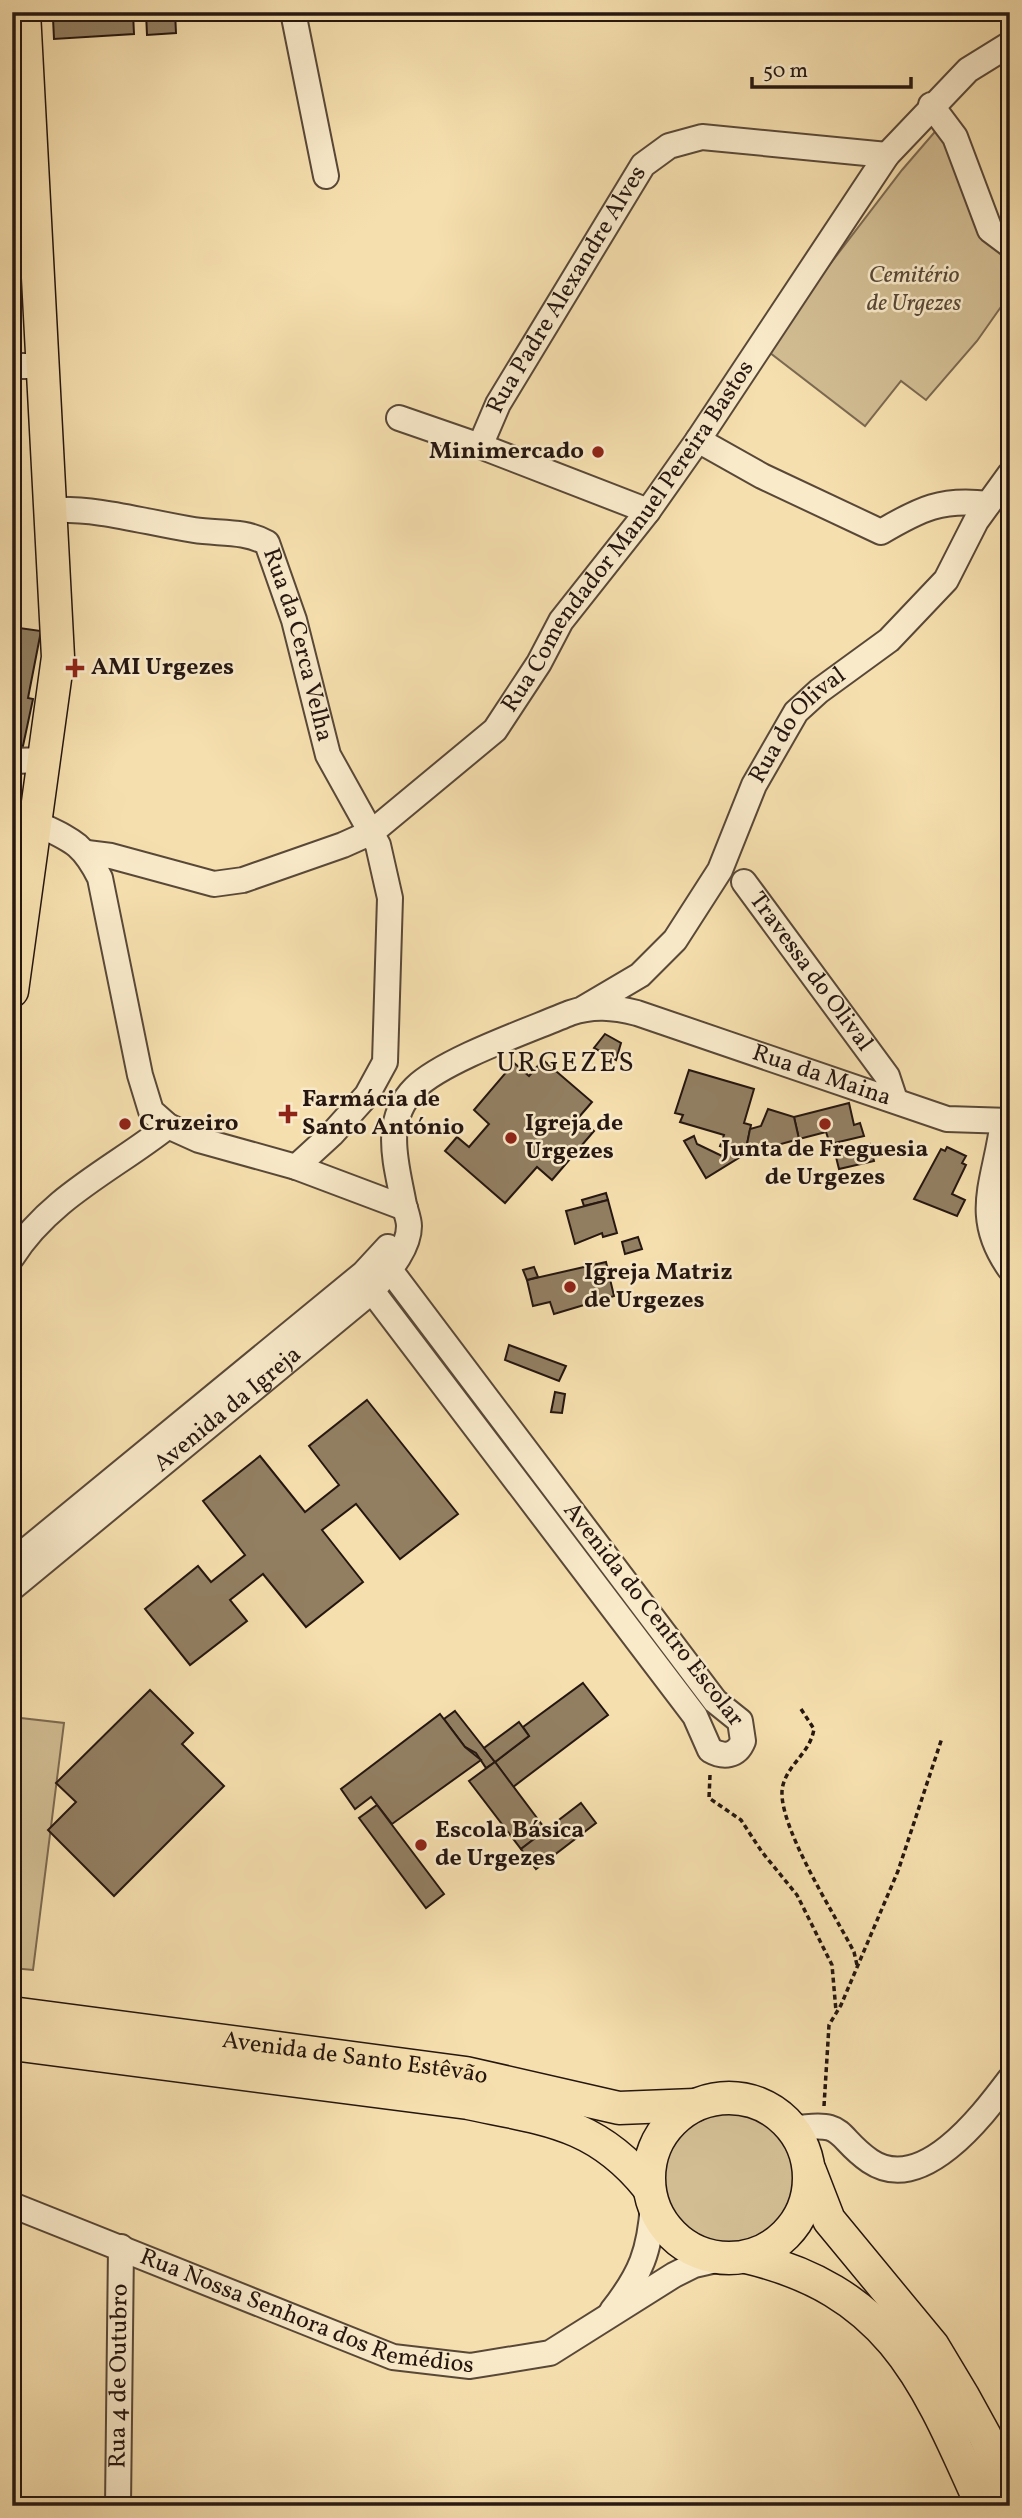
<svg xmlns="http://www.w3.org/2000/svg" width="1022" height="2518" font-family="Vollkorn,serif">
<style>
.green{fill:#d2bd93;stroke:#7c6a52;stroke-width:2}
.building{fill:#927f62;stroke:#251610;stroke-width:2}
.lines{fill:none;stroke-linecap:round;stroke-linejoin:round}
.minor-casing{stroke:#594838;stroke-width:28}
.major-casing{stroke:#251610;stroke-width:35}
.path{stroke:#251610;stroke-width:3.5;stroke-dasharray:5 3.5;stroke-linecap:butt}
.minor{stroke:#f9eaca;stroke-width:24}
.major{stroke:#f6dfae;stroke-width:32}
.poi-dot{fill:#8f2418;stroke:#f9eaca;stroke-width:2.5}
.labels{text-anchor:middle;dominant-baseline:central;stroke-width:5;stroke-linejoin:round;paint-order:stroke}
.park-label{font-size:24px;font-style:italic;fill:#594837;stroke:#f9eaca}
.street-label{font-size:24px;fill:#251610;stroke:#f9eaca}
.poi-label{font-size:24px;font-weight:bold;fill:#251610;stroke:#f9eaca;text-anchor:start}
.quarter-label{font-size:28px;letter-spacing:2px;fill:#251610;stroke:#f9eaca}
</style>
<rect width="100%" height="100%" fill="#f6dfae"/>
<filter id="stains"><feTurbulence type="fractalNoise" baseFrequency=".00286" numOctaves="4"/><feColorMatrix values="0 0 0 0 .2 0 0 0 0 .09 0 0 0 0 .02 0 0 0 .5 -.17"/></filter>
<radialGradient id="worn" r=".72"><stop offset=".6" stop-color="#630" stop-opacity="0"/><stop offset="1" stop-color="#630" stop-opacity=".3"/></radialGradient>
<g class="green">
<polygon points="939,127 1010,254 1010,294 977,341 926,400 901,381 865,426 765,349 902,170"/>
<polygon points="12,1717 64,1723 33,1970 12,1968"/>
<circle cx="728" cy="2178" r="65"/>
</g>
<g class="building">
<polygon points="66,12 133,13 134,34 54,39 53,18 66,17"/>
<polygon points="146,12 175,12 176,33 147,35"/>
<polygon points="12,627 41,631 28,698 33,699 23,746 12,745"/>
<polygon points="605,1034 621,1043 616,1060 594,1048"/>
<polygon points="543,1060 592,1102 579,1117 594,1131 552,1180 537,1167 505,1203 445,1151 457,1137 469,1147 489,1124 474,1110 514,1063 529,1076"/>
<polygon points="689,1070 754,1089 744,1123 751,1125 745,1154 720,1146 724,1135 680,1122 683,1115 675,1113"/>
<polygon points="849,1103 854,1125 860,1123 864,1136 830,1144 826,1132 799,1139 794,1117"/>
<polygon points="768,1109 794,1117 799,1139 745,1154 750,1129 761,1126"/>
<polygon points="694,1136 697,1144 722,1156 724,1148 745,1154 706,1178 684,1141"/>
<polygon points="870,1144 874,1161 839,1169 835,1153"/>
<polygon points="947,1147 966,1156 962,1163 966,1165 952,1194 965,1200 957,1216 914,1199 941,1149 945,1151"/>
<polygon points="606,1193 608,1200 584,1206 582,1200"/>
<polygon points="608,1200 617,1233 603,1237 602,1233 575,1244 566,1211"/>
<polygon points="638,1237 642,1249 625,1254 622,1242"/>
<polygon points="606,1262 614,1296 554,1314 550,1302 533,1306 527,1280"/>
<polygon points="534,1267 538,1277 527,1280 523,1270"/>
<polygon points="509,1345 566,1366 559,1381 505,1360"/>
<polygon points="555,1392 565,1394 562,1413 551,1412"/>
<polygon points="367,1400 458,1514 400,1559 356,1504 322,1530 363,1582 306,1627 263,1574 230,1600 247,1621 190,1665 145,1609 198,1566 211,1582 245,1555 203,1501 260,1456 305,1512 339,1485 309,1446"/>
<polygon points="583,1683 608,1715 513,1787 495,1762 529,1736 523,1727"/>
<polygon points="150,1690 193,1733 182,1744 224,1786 114,1896 48,1830 76,1802 56,1783"/>
<polygon points="455,1711 495,1762 486,1768 476,1753 465,1747 444,1719"/>
<polygon points="440,1714 465,1747 481,1760 392,1824 371,1797 355,1809 341,1789"/>
<polygon points="519,1722 529,1736 495,1762 484,1748"/>
<polygon points="495,1762 546,1830 521,1849 469,1781"/>
<polygon points="581,1803 596,1823 536,1869 521,1849"/>
<polygon points="377,1805 444,1894 426,1908 359,1818"/>
</g>
<g class="lines">
<g class="minor-casing">
<g id="minor">
<polyline points="293,12 326,176"/>
<polyline points="931,105 955,137 990,230 1010,245"/>
<polyline points="12,366 42,366"/>
<polyline points="399,418 480,446"/>
<path d="M698,440l64,36 119,56c39,-23 61,-34 107,-28"/>
<path id="s1" d="M50,510c52,-2 93,12 144,20 25,4 50,0 73,13l27,77 34,135 50,90 12,53 -5,164 -18,33 -35,39 -36,33"/>
<path id="s2" d="M648,511l-168,-65 18,-42 145,-239 26,-19 33,-9 185,18"/>
<polyline points="12,761 44,760"/>
<path d="M36,823c35,17 46,19 64,55l40,197 11,36 17,15 31,14 97,27 109,41"/>
<path id="s3" d="M87,853l24,3 103,28 29,-4 100,-35 29,-13 123,-102 44,-67 22,-42 87,-110 50,-71 189,-285 81,-85 42,-26"/>
<path id="s4" d="M744,882l143,194 8,24"/>
<path id="s5" d="M584,1008l56,-33 35,-35 45,-70 34,-85 42,-73 23,-21 70,-51 57,-60 30,-59 34,-47"/>
<path d="M1003,1121c-7,60 -32,93 7,148"/>
<path d="M12,1257c38,-60 103,-89 156,-131"/>
<path d="M372,1291l323,425 15,34c14,8 27,6 33,-9l-3,-20 -25,-20 -325,-431"/>
<polyline points="12,1562 364,1273 388,1247"/>
<path id="s6" d="M12,1588l360,-297c14,-17 37,-41 37,-65 0,-6 -3,-14 -5,-21 -7,-40 -23,-83 11,-117 28,-28 115,-58 155,-75 23,-8 43,-6 67,0l310,106 63,2"/>
<path d="M792,2129c56,-9 41,6 78,32 52,35 112,-45 140,-82"/>
<path id="s7" d="M12,2205l381,152 77,9 80,-13 124,-78 20,-10 31,-7"/>
<path d="M612,2311c29,-37 38,-60 41,-107"/>
<path id="s8" d="M118,2506l3,-259"/>
</g>
</g>
<g class="major-casing">
<g id="major">
<polyline points="12,991 58,657 24,12"/>
<path id="s9" d="M12,2013l454,60 153,35 76,-3"/>
<path d="M12,2044l456,59c76,16 128,19 180,84"/>
<circle cx="729" cy="2178" r="80"/>
<polyline points="810,2171 829,2220 933,2346 963,2396 985,2436 1010,2494"/>
<path d="M746,2257c145,34 180,124 236,249"/>
</g>
</g>
<g class="path">
<path d="M801,1709l13,20c-4,24 -25,34 -31,56 -10,34 54,133 71,167l3,13"/>
<polyline points="710,1775 709,1798 741,1820 762,1852 797,1895 832,1965 836,2011"/>
<polyline points="824,2106 829,2025 841,2005 898,1871 942,1738"/>
</g>
<use href="#minor" class="minor"/>
<use href="#major" class="major"/>
</g>
<g class="poi-dot">
<circle cx="598" cy="452" r="7"/>
<path d="M71.5 657.5h7v7h7v7h-7v7h-7v-7h-7v-7h7z"/>
<path d="M284.5 1103.5h7v7h7v7h-7v7h-7v-7h-7v-7h7z"/>
<circle cx="125" cy="1124" r="7"/>
<circle cx="825" cy="1124" r="7"/>
<circle cx="511" cy="1138" r="7"/>
<circle cx="570" cy="1287" r="7"/>
<circle cx="421" cy="1845" r="7"/>
</g>
<g class="labels">
<g class="park-label">
<text x="914" y="276">Cemitério<tspan x="914" dy="28">de Urgezes</tspan></text>
</g>
<g class="street-label">
<text stroke="none"><textPath href="#s2" startOffset="359">Rua Padre Alexandre Alves</textPath></text>
<text stroke="none"><textPath href="#s3" startOffset="693">Rua Comendador Manuel Pereira Bastos</textPath></text>
<text stroke="none"><textPath href="#s1" startOffset="327">Rua da Cerca Velha</textPath></text>
<text stroke="none"><textPath href="#s5" startOffset="364">Rua do Olival</textPath></text>
<text stroke="none"><textPath href="#s4" startOffset="112">Travessa do Olival</textPath></text>
<text stroke="none"><textPath href="#s6" startOffset="1124">Rua da Maina</textPath></text>
<text stroke="none"><textPath href="#s6" startOffset="280">Avenida da Igreja</textPath></text>
<text transform="translate(653 1615) rotate(52)">Avenida do Centro Escolar</text>
<text stroke="none"><textPath href="#s9" startOffset="346">Avenida de Santo Estêvão</textPath></text>
<text stroke="none"><textPath href="#s7" startOffset="315">Rua Nossa Senhora dos Remédios</textPath></text>
<text stroke="none"><textPath href="#s8" startOffset="130">Rua 4 de Outubro</textPath></text>
</g>
<g class="poi-label">
<text x="584" y="452" text-anchor="end">Minimercado</text>
<text x="91" y="668">AMI Urgezes</text>
<text x="302" y="1100">Farmácia de<tspan x="302" dy="28">Santo António</tspan></text>
<text x="139" y="1124">Cruzeiro</text>
<text x="525" y="1124">Igreja de<tspan x="525" dy="28">Urgezes</tspan></text>
<text x="825" y="1150" text-anchor="middle">Junta de Freguesia<tspan x="825" dy="28">de Urgezes</tspan></text>
<text x="584" y="1273">Igreja Matriz<tspan x="584" dy="28">de Urgezes</tspan></text>
<text x="435" y="1831">Escola Básica<tspan x="435" dy="28">de Urgezes</tspan></text>
</g>
<g class="quarter-label">
<text x="566" y="1063">URGEZES</text>
</g>
</g>
<rect width="1022" height="2518" fill="none" stroke="#f6dfae" stroke-width="42"/>
<rect x="14" y="14" width="994" height="2490" fill="none" stroke="#251610" stroke-width="3.5"/>
<rect x="21" y="21" width="980" height="2476" fill="none" stroke="#251610" stroke-width="2"/>
<path d="M752 77v10h159v-10" fill="none" stroke="#251610" stroke-width="3.5"/>
<text x="763" y="77" font-size="21" fill="#251610" stroke="#f9eaca" stroke-width="5" paint-order="stroke">50 m</text>
<rect width="100%" height="100%" filter="url(#stains)"/>
<rect width="100%" height="100%" fill="url(#worn)"/>
</svg>
